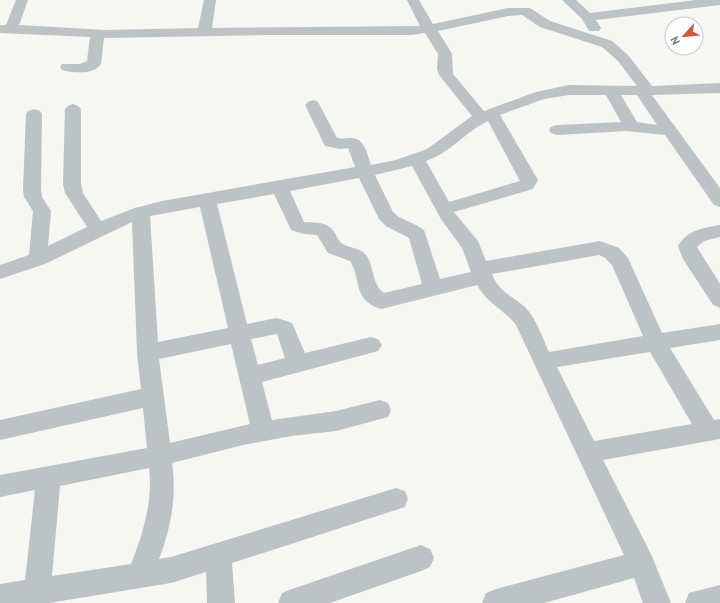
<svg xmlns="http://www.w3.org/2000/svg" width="720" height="603" font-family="'PT Sans',sans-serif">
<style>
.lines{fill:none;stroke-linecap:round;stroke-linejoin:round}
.street{fill:#bdc2c5;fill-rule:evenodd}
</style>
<rect width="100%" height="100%" fill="#f6f6f3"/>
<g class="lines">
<g class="street">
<path d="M16,0h12l-9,25 87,5 92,-2 6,-28h12l-4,28 208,-2 -13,-26h12l14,24 75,-16h22l20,13 62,20 16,14 24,31 68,-3v10l-68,2 68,93v19l-6,-2 -49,-70 -39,-4 -69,4 -6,-2 -2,-3 2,-3 6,-2 64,-3 -15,-27h-37l-25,4 -44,16 38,65 -5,9 -79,23 24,29 8,20 114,-20 19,7 9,10 34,75 58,-9v16l-50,8 44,72 6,-1v20l-117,21 48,94 20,49h-28l-9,-25 -90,25h-62l4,-10 10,-4 128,-34 -108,-230c-12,-16 -28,-20 -39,-40l-96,24c-29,-9 -19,-29 -31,-48l-22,-8 -11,-18 -13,-1 -13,-4 -17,-36 -57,10 30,120 30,-6 15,5 13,30 66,-16 7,2 4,6 -4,6 -7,2 -109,29 10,38 64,-9 44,-11 8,3 3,7 -3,7 -52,14 -45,5 -48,9 -71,18c5,33 -1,65 -13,96l12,-2 225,-69 9,3 3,8 -3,8 -173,56 3,40h-28l-1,-31 -35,11 -122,20h-49v-19l25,-4 10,-90 -35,7v-22l147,-27 -4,-40 -143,32v-20l141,-31 -4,-36 -5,-131 -87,42 -45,15v-14l29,-10 4,-44 -9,-14 -1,-7 3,-76 2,-3 6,-2 6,2 2,3 -1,76 1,7 9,14 -3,35 39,-19 -22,-34 -2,-9 2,-75 3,-3 5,-2 5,2 3,3v75l2,9 18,28 34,-13 27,-7 193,-34 -7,-19 -8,1 -15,-3 -20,-41 3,-3 5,-2 5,2 19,36c5,1 9,0 14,0 14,0 16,16 20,27l25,-5 31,-11 45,-33 -33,-41 -2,-6 1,-15 -13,-21 -13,2h-146l-162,3 -3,26c-7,11 -28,9 -39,6l-2,-3 2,-3h18l7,-3 3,-24 -90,-4v-8h6zM522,15l18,12 62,20 16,14 19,25 -68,-1 -33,7 -52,19 -31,-37 -1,-20 -14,-23 70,-15zM621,95h16l20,30 -20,-3zM488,121l32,60 -71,21 -23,-41c24,-8 39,-29 62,-40zM412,166l29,53 21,29 9,24 -31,7 -16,-49 -8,-5 -17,-8 -6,-5 -18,-37zM359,178l20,41 7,7 23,12 13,46 -38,9c-11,-8 -10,-22 -15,-33 -6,-13 -15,-10 -26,-16 -4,-2 -5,-5 -7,-9 -7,-14 -18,-12 -32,-13l-14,-31zM200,207l28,121 -70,14 -8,-126zM599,255l6,3 7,7 31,71 -94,16c-7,-15 -13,-34 -24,-45 -14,-12 -26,-15 -33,-33zM277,334l8,24 -27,7 -7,-26zM231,344l19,80 -80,19 -11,-84zM650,352l42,72 -98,17 -37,-74zM149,468c4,33 -6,66 -18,96l-79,12 8,-90z"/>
<polygon points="562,0 576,0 590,13 696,0 720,0 720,5 596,20 601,28 599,31 589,31 582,19"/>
<path d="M720,225v12l-16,4 -7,6 23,37v24l-7,-3 -30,-46 -5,-13c9,-16 25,-18 42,-21z"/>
<polygon points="421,545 430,549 434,558 430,567 421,571 330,603 278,603 282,593 292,589"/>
<polygon points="720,585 720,603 685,603 689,593"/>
</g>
</g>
<g transform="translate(684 36) rotate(243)"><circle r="19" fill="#ffffff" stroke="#c2c9cd"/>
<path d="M0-3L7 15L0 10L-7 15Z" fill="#d75432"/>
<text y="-6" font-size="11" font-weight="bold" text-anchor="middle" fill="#677782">N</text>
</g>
</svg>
